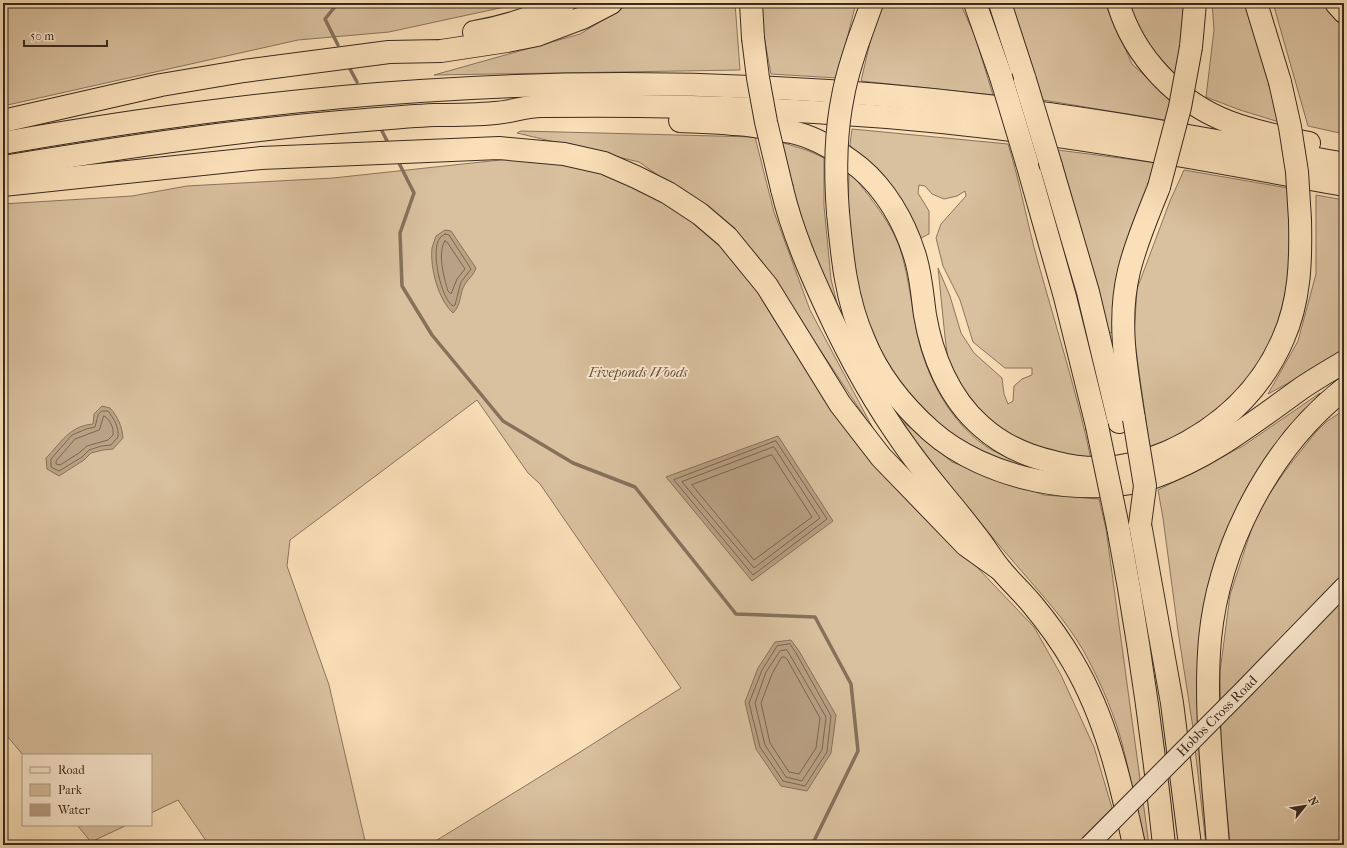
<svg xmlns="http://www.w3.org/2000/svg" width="1347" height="848" font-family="'IM FELL French Canon',serif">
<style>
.green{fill:#d9c09e;stroke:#8a755e}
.water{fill:#b9a184;stroke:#86715b}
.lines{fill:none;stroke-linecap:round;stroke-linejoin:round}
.shore{stroke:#7a6651;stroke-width:1}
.stream{stroke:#86715b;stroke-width:3.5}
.secondary-casing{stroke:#3a2a1e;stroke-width:20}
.highway-casing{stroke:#3a2a1e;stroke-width:24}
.secondary{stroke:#fcead1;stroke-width:18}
.highway{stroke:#fadfb8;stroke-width:22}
.secondary-bridge-casing{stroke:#3a2a1e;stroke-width:20;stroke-linecap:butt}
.highway-bridge-casing{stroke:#3a2a1e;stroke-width:24;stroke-linecap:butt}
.secondary-bridge{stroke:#fcead1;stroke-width:18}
.highway-bridge{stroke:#fadfb8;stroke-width:22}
.labels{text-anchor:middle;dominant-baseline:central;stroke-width:4;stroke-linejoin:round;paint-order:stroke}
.park-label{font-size:14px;font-style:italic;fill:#62503e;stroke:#fcead1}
.street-label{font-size:14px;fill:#3a2a1e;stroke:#fcead1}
</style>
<rect width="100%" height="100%" fill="#fadfb8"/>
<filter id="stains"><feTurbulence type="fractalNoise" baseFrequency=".005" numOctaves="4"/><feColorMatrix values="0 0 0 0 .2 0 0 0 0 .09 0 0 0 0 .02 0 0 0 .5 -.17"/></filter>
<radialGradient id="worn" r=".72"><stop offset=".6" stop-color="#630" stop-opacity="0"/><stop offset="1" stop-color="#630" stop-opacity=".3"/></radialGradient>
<g class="green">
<polygon points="3,3 523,3 389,32 298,40 3,106"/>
<polygon points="631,3 735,3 740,70 434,75 580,34"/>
<polygon points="759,3 856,3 837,78 771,74 761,20"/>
<polygon points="881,3 960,3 975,36 993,95 861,81 874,25"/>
<polygon points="1010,3 1105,3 1132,64 1176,104 1170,121 1043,100"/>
<polygon points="1129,3 1185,3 1180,80 1147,43 1137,26"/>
<polygon points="1212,3 1248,3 1269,71 1279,122 1240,110 1206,97 1214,30"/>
<polygon points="1273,3 1326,3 1344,25 1344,134 1308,126"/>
<path d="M852,129l156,15c12,38 19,79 30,118 18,65 39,131 53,197l-69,-14 -51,-39 -22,-38 -4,-31 -7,-69 12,28 11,37 13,20 28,25 2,16 4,10 5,-3 1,-15 8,-7 10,-4v-7h-27l-32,-26 -13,-42 -17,-34 -7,-28 5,-14 25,-28 -1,-5 -8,5 -13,3 -12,-5 -7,-8 -6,-1 -1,8 11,18v23l-10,5 -69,-94z"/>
<polygon points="521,131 755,137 774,212 810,310 876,434 775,282 714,214 639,162 517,133"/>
<polygon points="781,142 809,151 824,158 824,206 831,279 841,320 809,241 795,197"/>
<polygon points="1058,150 1158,163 1113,332 1109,333"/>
<polygon points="528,157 603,173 668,201 716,235 912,499 1034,627 1061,675 1094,747 1112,808 1075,845 429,845 577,754 681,688 540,484 528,473 477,400 290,540 287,566 329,685 366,845 209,845 178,800 151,813 151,755 23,755 3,731 3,204 132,196 187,186 333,178"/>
<path d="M849,170c20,27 44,53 53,85 7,26 10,52 15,78 9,44 35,94 75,117 14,8 31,13 45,20l-49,-13 -54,-35 -53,-63 -24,-67 -9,-67z"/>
<polygon points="1184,170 1288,188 1293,247 1281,323 1252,380 1207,419 1172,440 1150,449 1134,336 1137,289 1170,201"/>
<polygon points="1316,195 1344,200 1344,353 1268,394 1298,341 1316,274"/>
<polygon points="1320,393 1263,466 1222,550 1200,720 1193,728 1178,631 1163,518 1158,490 1243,446"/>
<polygon points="1344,410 1344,845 1230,845 1221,748 1220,672 1230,595 1257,512 1285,471 1315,433 1326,422"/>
<path d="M901,420l51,42 92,33 55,4 7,30 43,316h-6c-7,-36 -13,-74 -23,-109 -9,-30 -22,-59 -37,-86 -18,-31 -42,-56 -65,-83 -41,-47 -81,-96 -117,-147z"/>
<polygon points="1202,740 1210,845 1206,845 1195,748"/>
<polygon points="77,825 127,825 91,842"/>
</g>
<g class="water">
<path d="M445,230l6,1 25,37c-2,7 -7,10 -11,16 -6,10 -3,20 -12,29 -15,-14 -23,-45 -21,-65 1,-4 3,-8 4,-12z"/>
<path d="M102,406l8,2c8,9 12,18 13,30l-10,11 -10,1 -12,3 -7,7 -25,16 -12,-7 -1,-11c15,-15 23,-32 47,-34l1,-10z"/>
<polygon points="778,436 833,521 752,581 666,477"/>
<polygon points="791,640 799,651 836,715 831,753 807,791 781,786 756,749 745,702 758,668 775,642"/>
</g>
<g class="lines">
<g class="shore">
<path d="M445,234l4,1 22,34 -10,13 -6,23 -2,1c-12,-7 -23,-57 -13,-68 1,-2 3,-2 5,-4z"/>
<path d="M445,241l2,1 18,27 -8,10 -6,15 -3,-3c-4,-13 -11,-39 -3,-50z"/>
<path d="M102,411h6c6,8 11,16 10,26l-7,8 -10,1 -12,4 -7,7 -23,14 -8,-4v-8l21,-24 14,-6 9,-2 3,-12z"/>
<path d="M104,416c6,3 10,12 9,19l-5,5 -21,6 -8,7 -19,12 -4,-1v-3l19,-22 24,-9z"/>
<polygon points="776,441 827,519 753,575 674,480"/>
<polygon points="774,447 820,518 754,568 682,482"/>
<polygon points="772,455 812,517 754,560 692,485"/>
<polygon points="790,644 796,653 831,716 827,752 805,786 783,781 760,747 749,703 762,670 777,646"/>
<polygon points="787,650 826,717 822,750 802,781 786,777 765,745 755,703 766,672 780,651"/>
<polygon points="782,657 785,657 787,659 820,718 816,748 799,774 789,772 770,743 761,703 772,674"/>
</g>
<g class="stream">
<polyline points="338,45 325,19 338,3"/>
<polyline points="349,67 357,82"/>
<polyline points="382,131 387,141"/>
<polyline points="399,163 414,193 400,233 402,286 432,335 503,421 573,463 635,487 736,614 815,617 851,684 858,751 812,845"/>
</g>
<g class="secondary-casing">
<polyline id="secondary" points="1246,687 1344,586"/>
</g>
<g class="highway-casing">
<g id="highway">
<polyline points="751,3 753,38"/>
<polyline points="975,3 1001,77"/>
<polyline points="1000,3 1025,80"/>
<path d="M1118,3c16,54 59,99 111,119 26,10 53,15 80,21"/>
<polyline points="1256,3 1280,82"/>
<polyline points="1336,3 1344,12"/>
<path d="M474,32c31,-5 61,-15 90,-29"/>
<polyline points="858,42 872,3"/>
<polyline points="1191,47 1195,3"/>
<polyline points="3,121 161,85 244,71 389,52 441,51 507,41 537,35 558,27 582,18 611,3"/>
<path d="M680,121c18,1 36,1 53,3 13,0 26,3 39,5 8,1 16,2 24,4 23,6 45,20 64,35 25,21 44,53 54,85 7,20 8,41 11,62 7,41 24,83 56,111 21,19 45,30 73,36 22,6 45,8 67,4 17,-2 32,-8 47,-14 52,-24 92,-60 115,-113 17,-38 18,-78 17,-119"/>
<path d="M3,143c138,-24 277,-43 417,-52 190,-13 387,-7 576,16 117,14 232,36 348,57"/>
<polyline points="1027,163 1065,297 1097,426"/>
<polyline points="1051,166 1088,292 1119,422"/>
<path d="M3,167c121,-20 241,-38 363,-47 23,-2 45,-4 68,-5 20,0 41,0 61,-2 16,-1 31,-7 47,-7 151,-2 303,4 454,22 117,14 232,36 348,57"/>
<polyline points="3,185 261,158 499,148 564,154 604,163 636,177 668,193 700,214 727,237 767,286 840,404 881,457 966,545 1001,570"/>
<path d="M782,189c10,42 27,81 45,120 22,48 48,95 79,138 21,30 46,57 68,86 10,12 17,25 27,37 10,12 21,22 31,34 15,18 29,37 41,58 33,56 48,121 61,183"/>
<path d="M838,213c4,43 8,87 26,127 14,35 39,66 67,91 54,48 154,69 223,46 55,-19 99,-54 145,-87 14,-10 30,-19 45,-28"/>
<path d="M1134,419c-8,-50 -17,-99 -5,-148 7,-29 19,-56 30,-84"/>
<polyline points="1140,524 1172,703 1190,845"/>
<path d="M1118,527c20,106 35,212 46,318"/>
<path d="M1218,845c-5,-68 -14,-137 -8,-206 9,-93 60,-192 134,-250"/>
</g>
</g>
<use href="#secondary" class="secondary"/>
<use href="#highway" class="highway"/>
<g class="secondary-bridge-casing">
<polyline id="secondary-bridge" points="1089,845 1246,687"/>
</g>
<g class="highway-bridge-casing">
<g id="highway-bridge">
<polyline points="753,38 758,78 766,122 782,189"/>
<polyline points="1001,77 1027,163"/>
<polyline points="1025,80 1051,166"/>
<polyline points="1280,82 1290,127 1297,172 1300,220"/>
<polyline points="1159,187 1180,107 1191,47"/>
<path d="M838,213c-3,-39 -3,-79 5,-117 3,-18 9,-36 15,-54"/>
<polyline points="1134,419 1145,486 1140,524"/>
<polyline points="1097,426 1118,527"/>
</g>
</g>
<use href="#secondary-bridge" class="secondary-bridge"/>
<use href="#highway-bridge" class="highway-bridge"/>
</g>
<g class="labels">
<g class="park-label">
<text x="638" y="372">Fiveponds Woods</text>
</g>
<g class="street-label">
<text transform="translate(1217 716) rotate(-45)">Hobbs Cross Road</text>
</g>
</g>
<rect width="1347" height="848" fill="none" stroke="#fadfb8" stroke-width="16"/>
<rect x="4" y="4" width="1339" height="840" fill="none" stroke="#3a2a1e" stroke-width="2"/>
<rect x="8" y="8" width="1331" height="832" fill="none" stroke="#3a2a1e"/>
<rect x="22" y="754" width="130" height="72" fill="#fcead1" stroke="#ae9d89"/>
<rect x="30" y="767" width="20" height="6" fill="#fcead1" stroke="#ae9d89"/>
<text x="58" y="774" font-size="12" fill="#3a2a1e">Road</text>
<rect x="30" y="784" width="20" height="12" fill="#d9c09e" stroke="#ae9d89"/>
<text x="58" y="794" font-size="12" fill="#3a2a1e">Park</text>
<rect x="30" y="804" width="20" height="12" fill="#b9a184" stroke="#ae9d89"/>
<text x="58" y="814" font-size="12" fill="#3a2a1e">Water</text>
<g transform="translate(1305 806) rotate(60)" stroke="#fcead1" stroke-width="3" paint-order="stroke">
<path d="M0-3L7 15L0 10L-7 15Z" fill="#3a2a1e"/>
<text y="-6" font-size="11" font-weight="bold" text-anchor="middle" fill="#3a2a1e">N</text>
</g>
<path d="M24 40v6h83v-6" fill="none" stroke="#3a2a1e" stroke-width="2"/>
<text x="30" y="40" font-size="12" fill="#3a2a1e" stroke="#fcead1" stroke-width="3" paint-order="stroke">50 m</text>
<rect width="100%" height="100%" filter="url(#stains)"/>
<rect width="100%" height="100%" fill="url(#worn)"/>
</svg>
